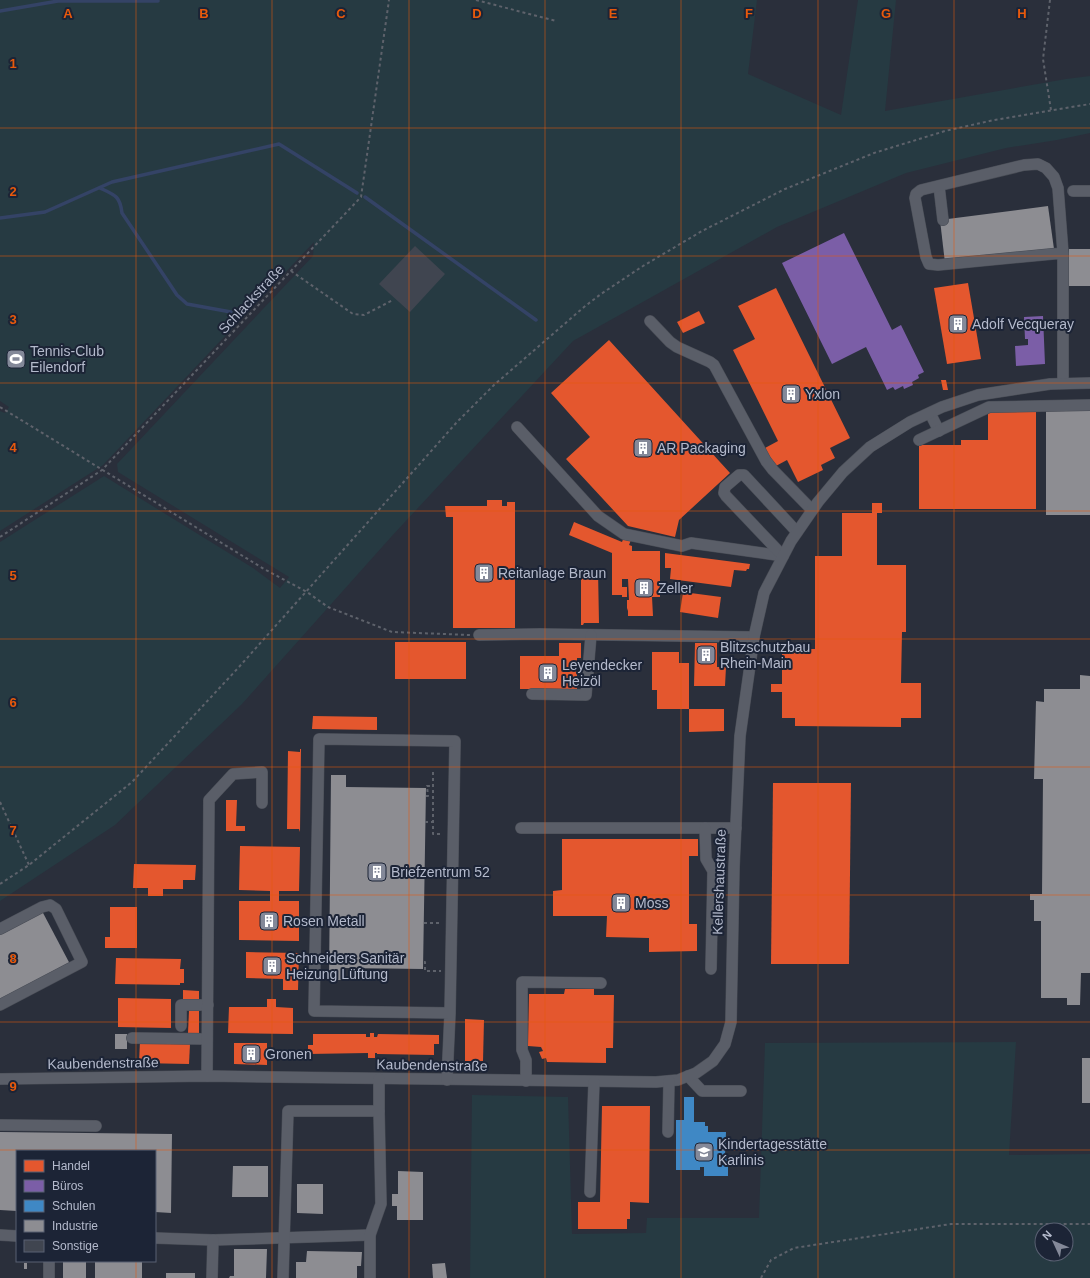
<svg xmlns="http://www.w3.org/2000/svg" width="1090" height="1278" font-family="Helvetica,sans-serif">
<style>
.green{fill:#263a42;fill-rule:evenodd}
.shops{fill:#e4572e}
.offices{fill:#7b5ea7}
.schools{fill:#3f88c5}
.industry{fill:#8d8d92}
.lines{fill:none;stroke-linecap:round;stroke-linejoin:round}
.stream{stroke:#344366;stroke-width:3.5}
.building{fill:#404550}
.minor-casing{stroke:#484c55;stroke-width:12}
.path{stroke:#5e626b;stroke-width:2;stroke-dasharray:3 3;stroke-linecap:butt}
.minor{stroke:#5a5e68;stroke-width:11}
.grid{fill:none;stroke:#e8590c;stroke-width:1;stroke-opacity:0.55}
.labels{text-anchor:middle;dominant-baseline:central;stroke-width:4;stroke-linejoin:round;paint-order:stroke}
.street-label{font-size:14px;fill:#b4bacc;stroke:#1c2436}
.poi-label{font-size:14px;fill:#b4bacc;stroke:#1c2436;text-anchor:start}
.grid-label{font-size:13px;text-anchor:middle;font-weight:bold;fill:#e8590c;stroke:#1c2436;stroke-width:4;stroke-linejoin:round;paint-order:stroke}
</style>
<rect width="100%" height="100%" fill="#2a2f3b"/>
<g class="green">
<polygon points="0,0 757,0 748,74 841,115 858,0 896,0 885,111 1066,79 1090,76 1090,133 1057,140 1006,148 906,173 777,227 573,341 391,537 242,704 115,825 0,901 0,542 104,476 253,568 280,588 289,577 118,472 117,464 313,256 314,242 103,465 0,531 0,411 5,413 9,407 0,401"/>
<path d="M1016,1042l-7,113 81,-1v124h-620l2,-183 96,2 4,137 74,-1 1,-15h112l6,-175zM1042,1230h24v24h-24z"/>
</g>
<g class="shops">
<polygon points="968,283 981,359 947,364 934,288"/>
<polygon points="776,288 850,438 830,448 835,458 821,465 823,470 798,482 787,460 774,467 765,448 778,441 733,350 755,339 738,306"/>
<polygon points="699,311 705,323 683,333 677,322"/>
<polygon points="609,340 730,473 679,520 675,537 628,526 566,459 590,437 551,393"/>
<polygon points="941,380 946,380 948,390 943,390"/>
<polygon points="988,410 1036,410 1036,509 919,509 919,445 961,445 961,440 988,440"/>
<polygon points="487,500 502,500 502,506 507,506 507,502 515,502 515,628 453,628 453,517 446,517 445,506 487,506"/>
<polygon points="872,503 882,503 882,513 877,513 877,565 906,565 906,632 902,632 901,683 921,683 921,718 901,718 901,727 795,726 795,718 782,718 782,692 771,692 771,684 782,684 782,649 815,649 815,556 842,556 842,513 872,513"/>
<polygon points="574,522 622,542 624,537 631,540 629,545 632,546 632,551 660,551 660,597 652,597 653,616 628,616 628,611 627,608 627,600 629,600 628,579 622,579 622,587 627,587 627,597 622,597 622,595 612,595 612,553 569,535"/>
<polygon points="665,553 750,564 749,569 747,569 746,571 734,570 731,587 670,579 671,568 665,568"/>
<polygon points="581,570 598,570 599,623 584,623 583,625 581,625"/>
<polygon points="683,592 721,597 718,618 680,612"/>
<rect x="395" y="642" width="71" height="37"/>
<polygon points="559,643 581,643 581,658 577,658 577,689 520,689 520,656 559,656"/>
<polygon points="695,643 717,643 717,667 726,667 725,686 694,686"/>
<polygon points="652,652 679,652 679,663 689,663 689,709 657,709 657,690 652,690"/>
<polygon points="689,709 724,709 724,731 689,732"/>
<polygon points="313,716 377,717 377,730 312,729"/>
<polygon points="300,749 301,749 300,832 299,829 287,829 288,751 300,752"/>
<polygon points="773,783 851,783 849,964 771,964"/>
<polygon points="226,800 237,800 236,826 245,826 245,831 226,831"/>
<polygon points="562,839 698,839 698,856 689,856 689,924 697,924 697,951 649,952 649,938 606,937 607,916 553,916 553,891 562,890"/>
<polygon points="240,846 300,847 299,891 279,891 279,901 299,901 299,941 239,940 239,901 270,901 270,891 239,890"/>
<polygon points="134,864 196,865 195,880 183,880 183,889 163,889 163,896 148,896 148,888 133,888"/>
<polygon points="110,907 137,907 137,948 105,948 105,937 110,937"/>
<polygon points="246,952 299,953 298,990 283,990 283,979 246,978"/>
<polygon points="116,958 181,959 180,969 184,969 184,983 180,983 180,985 115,984"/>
<polygon points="565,989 594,989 594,995 614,995 613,1048 606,1048 606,1063 547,1062 546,1058 542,1059 539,1052 543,1051 541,1047 528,1046 529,994 564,994"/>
<polygon points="183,990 199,991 199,1000 183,1000"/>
<polygon points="118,998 171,999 171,1028 118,1027"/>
<polygon points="267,999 276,999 276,1007 293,1008 293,1034 228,1033 229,1007 267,1007"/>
<polygon points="189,1011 199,1011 199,1033 188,1033"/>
<polygon points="465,1019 484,1020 483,1061 465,1061"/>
<polygon points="370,1033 374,1033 374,1037 377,1037 378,1034 439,1035 439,1044 434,1044 434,1055 377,1054 377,1053 375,1053 375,1058 368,1058 368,1053 308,1054 308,1045 313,1045 313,1034 366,1034 366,1037 370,1037"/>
<polygon points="140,1041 190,1044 189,1064 139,1063"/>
<polygon points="234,1043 267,1043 267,1065 234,1064"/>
<polygon points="602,1106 650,1106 649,1203 630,1202 630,1219 627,1219 627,1229 578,1229 578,1202 600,1202"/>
</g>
<g class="offices">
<polygon points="844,233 892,330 901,325 924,372 918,375 919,378 912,382 913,385 904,389 903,386 895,390 893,387 887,390 866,347 832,364 782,263"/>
<polygon points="1043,316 1045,364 1016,366 1015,346 1028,345 1028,339 1025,339 1024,317"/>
</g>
<polygon class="schools" points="684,1097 694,1097 694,1122 705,1122 705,1126 708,1126 708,1132 726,1132 725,1155 728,1155 728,1176 704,1176 704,1167 700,1167 700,1170 676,1170 676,1120 684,1120"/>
<g class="industry">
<polygon points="1048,206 1054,249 945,263 940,220"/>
<polygon points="1069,249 1090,249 1090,286 1068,286"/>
<rect x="1046" y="411" width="44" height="104"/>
<polygon points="1080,675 1090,676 1090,973 1081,973 1080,1005 1067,1005 1067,998 1041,998 1041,921 1034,921 1034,900 1030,900 1030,894 1042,894 1043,779 1034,779 1036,701 1044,702 1044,689 1080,689"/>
<polygon points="331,775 346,775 346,787 426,788 423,969 344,968 344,980 329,980"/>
<polygon points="42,911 71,966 0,1003 0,933"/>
<rect x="115" y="1034" width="12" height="15"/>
<rect x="1082" y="1058" width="8" height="45"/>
<polygon points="0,1132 172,1134 171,1213 155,1212 155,1151 17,1151 17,1211 0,1210"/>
<polygon points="233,1166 268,1166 268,1197 232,1197"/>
<polygon points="398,1171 423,1172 423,1220 397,1220 397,1206 392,1206 392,1194 398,1194"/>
<polygon points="297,1184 323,1184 323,1214 297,1213"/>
<polygon points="234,1249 267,1249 266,1278 229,1278 230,1276 234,1276"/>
<polygon points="307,1251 362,1252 361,1266 357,1266 357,1278 296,1278 296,1262 306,1262"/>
<rect x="63" y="1261" width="23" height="17"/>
<rect x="95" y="1261" width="47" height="17"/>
<rect x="24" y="1263" width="3" height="6"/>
<polygon points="445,1263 447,1278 433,1278 432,1264"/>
<rect x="166" y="1273" width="29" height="5"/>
</g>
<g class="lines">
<g class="stream">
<polyline points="0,11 58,1 158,1"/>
<path d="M100,188c15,7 20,8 22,25l55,82 10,9 44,8"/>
<polyline points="365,197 536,320"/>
<polyline points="0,218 45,212 112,182 279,144 357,193"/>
</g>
</g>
<polygon class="building" points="415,246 445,274 410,312 379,284"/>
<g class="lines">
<g class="minor-casing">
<g id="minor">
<polyline points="939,186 943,220"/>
<polyline points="1073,191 1090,191"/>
<polyline points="1063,253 938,265 929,264 926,257 915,198 916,194 921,190 1024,165 1038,164 1046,168 1054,177 1058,188 1063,253 1063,383"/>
<polyline points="650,321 670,342 677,347 710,362 714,365 766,461 773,470 812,510"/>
<polyline points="930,413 939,431"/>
<polyline points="517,427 598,516 624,534 682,546 691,543 783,556"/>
<polyline points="919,440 989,407 1090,405"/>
<polyline points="783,556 726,496 724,493 725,487 739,475 744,475 797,532"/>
<polyline points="479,635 540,634 754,637"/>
<polyline points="532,694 586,695 591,635"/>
<polyline points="521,828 736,828"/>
<polyline points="705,828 706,859 713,871 711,969"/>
<polyline points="0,929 42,907 50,905 56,909 82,962 0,1005"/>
<polyline points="181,1026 181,1005 208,1005"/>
<polyline points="132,1038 207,1039"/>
<polyline points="207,1076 209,800 233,774 262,772 262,803"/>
<polyline points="688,1076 702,1091 741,1091"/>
<polyline points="0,1079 207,1076 656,1082 678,1080 688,1076 696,1073 713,1061 725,1044 731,1022 734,867 740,736 754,637 764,593 791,541 818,502 843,472 870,447 910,422 942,407 978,395 1050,384 1090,383"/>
<polyline points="379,1079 379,1111"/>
<polyline points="447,1080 450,1013 455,741 319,739 314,1011 450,1013"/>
<polyline points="526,1081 526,1060 522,1050 522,982 601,983"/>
<polyline points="0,1125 96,1126"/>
<polyline points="668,1132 669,1081"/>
<polyline points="590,1192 594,1082"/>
<polyline points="0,1235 17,1236"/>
<polyline points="155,1238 213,1240 370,1235"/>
<polyline points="49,1278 49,1261"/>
<polyline points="212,1278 213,1240"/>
<polyline points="283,1278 288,1111 379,1111 381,1204 370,1235 370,1278"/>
</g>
</g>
<g class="path">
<polyline points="476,0 556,21"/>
<polyline points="1050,0 1043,59 1051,110"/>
<polyline points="291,271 353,314 364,315 393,300"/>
<polyline points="0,407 264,569 307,592 328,607 392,632 470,635"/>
<polyline points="0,537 102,470 361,197 389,0"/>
<polyline points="433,772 433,834 443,834"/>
<polyline points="426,796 428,796 427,786 433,786"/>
<polyline points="0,802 29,865"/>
<polyline points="425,822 433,822"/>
<polyline points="0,884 29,865 132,782 239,667 457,422 494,385 584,307 601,294 643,266 702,231 785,189 874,153 945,131 994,120 1090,104"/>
<polyline points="424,923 441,923"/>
<polyline points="424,962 425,962 425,971 441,971"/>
<polyline points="761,1278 771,1260 794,1248 951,1224 1090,1224"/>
</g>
<use href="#minor" class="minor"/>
</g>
<path class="grid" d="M136,0v1151M272,0v1278M409,0v1278M545,0v1278M681,0v1278M818,0v1278M954,0v1278M0,128h1090M0,256h1090M0,383h1090M0,511h1090M0,639h1090M0,767h1090M0,895h1090M0,1022h1090M0,1150h1090M136,1261v17"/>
<defs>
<g id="building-square" transform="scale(1)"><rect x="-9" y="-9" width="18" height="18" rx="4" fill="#848999" stroke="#1c2436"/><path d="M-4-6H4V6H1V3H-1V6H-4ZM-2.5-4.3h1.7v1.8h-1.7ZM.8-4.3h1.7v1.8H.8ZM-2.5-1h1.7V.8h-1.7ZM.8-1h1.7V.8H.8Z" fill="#fff"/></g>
<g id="stadium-square" transform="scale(1)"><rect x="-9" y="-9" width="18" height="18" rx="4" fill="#848999" stroke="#1c2436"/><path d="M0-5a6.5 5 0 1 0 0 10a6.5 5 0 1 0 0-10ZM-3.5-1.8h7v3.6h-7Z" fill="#fff"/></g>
<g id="school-square" transform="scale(1)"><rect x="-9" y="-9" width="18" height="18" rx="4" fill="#848999" stroke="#1c2436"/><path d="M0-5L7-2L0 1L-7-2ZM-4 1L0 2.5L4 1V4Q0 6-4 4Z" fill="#fff"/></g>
</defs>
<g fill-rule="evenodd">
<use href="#building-square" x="958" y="324"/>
<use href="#stadium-square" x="16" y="359"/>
<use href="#building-square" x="791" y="394"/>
<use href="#building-square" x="643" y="448"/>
<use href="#building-square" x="484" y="573"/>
<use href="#building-square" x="644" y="588"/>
<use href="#building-square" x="706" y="655"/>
<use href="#building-square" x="548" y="673"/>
<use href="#building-square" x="377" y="872"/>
<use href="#building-square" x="621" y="903"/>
<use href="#building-square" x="269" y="921"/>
<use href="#building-square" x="272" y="966"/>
<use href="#building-square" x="251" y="1054"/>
<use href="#school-square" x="704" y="1152"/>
</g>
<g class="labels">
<g class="street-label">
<text transform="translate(251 299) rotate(-47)">Schlackstraße</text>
<text transform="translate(719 882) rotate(-88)">Kellershaustraße</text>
<text transform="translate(103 1063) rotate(-1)">Kaubendenstraße</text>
<text transform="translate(432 1065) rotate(1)">Kaubendenstraße</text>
</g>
<g class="poi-label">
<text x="972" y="324">Adolf Vecqueray</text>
<text x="30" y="351">Tennis-Club<tspan x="30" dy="16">Eilendorf</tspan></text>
<text x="805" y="394">Yxlon</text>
<text x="657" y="448">AR Packaging</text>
<text x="498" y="573">Reitanlage Braun</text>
<text x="658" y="588">Zeller</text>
<text x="720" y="647">Blitzschutzbau<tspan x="720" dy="16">Rhein-Main</tspan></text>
<text x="562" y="665">Leyendecker<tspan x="562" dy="16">Heizöl</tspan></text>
<text x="391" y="872">Briefzentrum 52</text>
<text x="635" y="903">Moss</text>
<text x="283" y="921">Rosen Metall</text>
<text x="286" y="958">Schneiders Sanitär<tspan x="286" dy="16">Heizung Lüftung</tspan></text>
<text x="265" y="1054">Gronen</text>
<text x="718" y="1144">Kindertagesstätte<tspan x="718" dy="16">Karlinis</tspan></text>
</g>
</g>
<g class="grid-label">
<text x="68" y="18">A</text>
<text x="204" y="18">B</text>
<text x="341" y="18">C</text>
<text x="477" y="18">D</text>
<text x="613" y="18">E</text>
<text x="749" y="18">F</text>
<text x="886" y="18">G</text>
<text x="1022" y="18">H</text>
<text x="13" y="68">1</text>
<text x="13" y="196">2</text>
<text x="13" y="324">3</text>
<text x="13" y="452">4</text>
<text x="13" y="580">5</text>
<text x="13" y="707">6</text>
<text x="13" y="835">7</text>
<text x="13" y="963">8</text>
<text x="13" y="1091">9</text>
</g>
<rect x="16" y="1150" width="140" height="112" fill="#1c2436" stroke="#596072"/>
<rect x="24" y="1160" width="20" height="12" fill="#e4572e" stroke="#596072"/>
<text x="52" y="1170" font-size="12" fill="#b4bacc">Handel</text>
<rect x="24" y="1180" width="20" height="12" fill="#7b5ea7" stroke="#596072"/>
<text x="52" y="1190" font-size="12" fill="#b4bacc">Büros</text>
<rect x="24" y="1200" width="20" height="12" fill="#3f88c5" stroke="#596072"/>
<text x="52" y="1210" font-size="12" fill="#b4bacc">Schulen</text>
<rect x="24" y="1220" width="20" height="12" fill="#8d8d92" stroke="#596072"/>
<text x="52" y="1230" font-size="12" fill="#b4bacc">Industrie</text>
<rect x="24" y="1240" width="20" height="12" fill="#404550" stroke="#596072"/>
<text x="52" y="1250" font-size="12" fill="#b4bacc">Sonstige</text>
<g transform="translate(1054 1242) rotate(314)"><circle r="19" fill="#1c2436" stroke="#596072"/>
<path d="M0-3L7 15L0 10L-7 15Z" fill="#848999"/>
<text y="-6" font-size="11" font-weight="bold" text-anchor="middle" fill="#b4bacc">N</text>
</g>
</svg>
